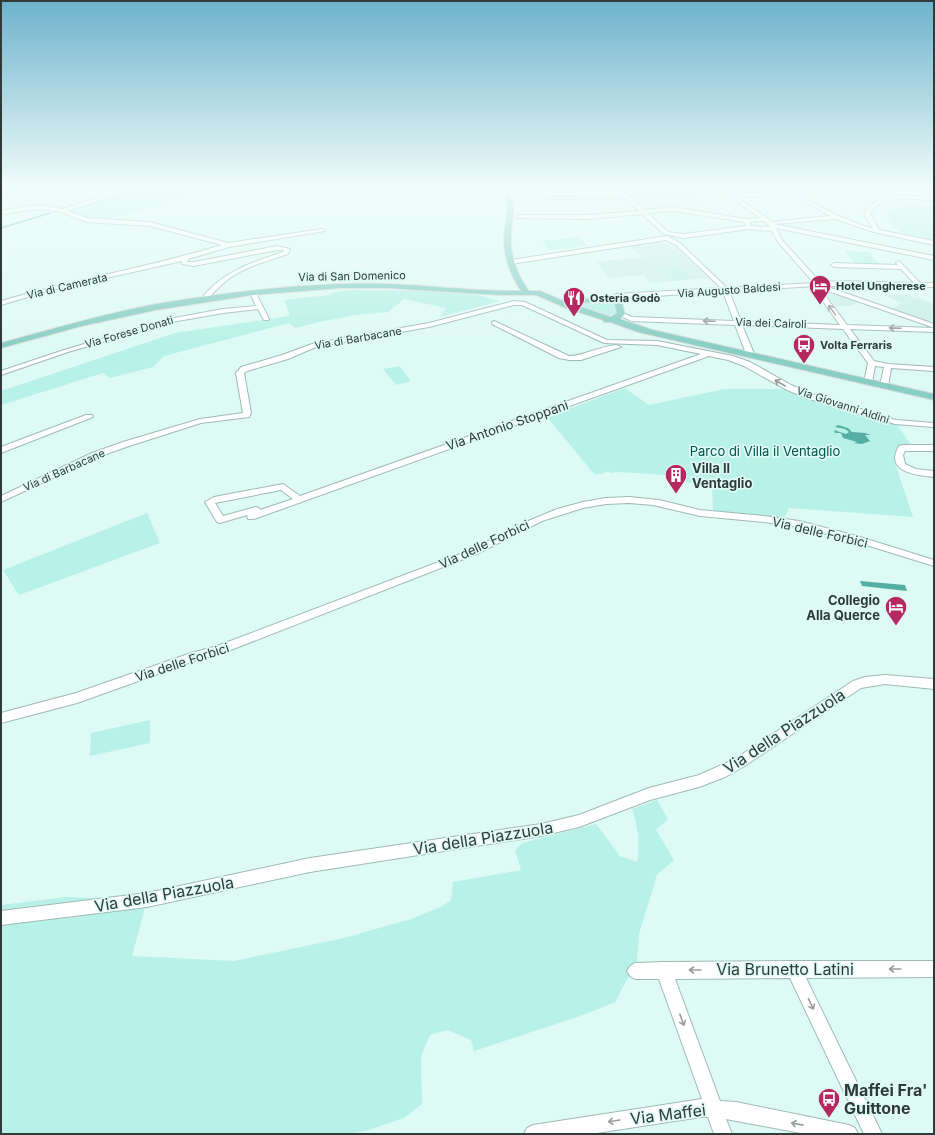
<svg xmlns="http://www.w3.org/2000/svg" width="935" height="1135" font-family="Inter,sans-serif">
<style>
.built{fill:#caeee7}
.green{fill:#b8f1e7}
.water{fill:#55afa2}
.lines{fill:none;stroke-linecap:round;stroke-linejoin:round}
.stream{stroke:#55afa2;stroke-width:1.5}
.minor-casing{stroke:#9fbab5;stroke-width:2}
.major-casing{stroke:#dadcdb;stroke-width:2}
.minor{fill:#fff;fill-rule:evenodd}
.major{fill:#89cec4;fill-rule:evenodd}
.oneway{stroke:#989d9c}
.labels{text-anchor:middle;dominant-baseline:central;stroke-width:3.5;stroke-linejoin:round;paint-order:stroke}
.far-street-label{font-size:11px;fill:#303b39;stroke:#defaf4}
.far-poi-label{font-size:11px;font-weight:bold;fill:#303b39;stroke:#defaf4;text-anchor:start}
.street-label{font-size:13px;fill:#303b39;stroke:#defaf4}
.park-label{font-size:13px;fill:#02554c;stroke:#defaf4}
.poi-label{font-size:13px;font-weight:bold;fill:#303b39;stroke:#defaf4;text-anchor:start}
.near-street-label{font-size:16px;fill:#303b39;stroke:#defaf4}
.near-poi-label{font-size:16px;font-weight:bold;fill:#303b39;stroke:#defaf4;text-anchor:start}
</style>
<rect width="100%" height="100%" fill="#defaf4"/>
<g class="built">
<polygon points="622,188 690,188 712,203 694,202 687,208 668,206 644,208"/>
<polygon points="657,242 674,246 708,278 650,283 644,275 608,278 597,262 643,257 630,246"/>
<polygon points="834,294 854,301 858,302 851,306 835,306 827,295"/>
<polygon points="909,294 914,299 920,298 934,304 934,319 929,322 892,309 902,303 883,295"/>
</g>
<g class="green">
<path d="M125,188h137l-17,11 -30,-9 -112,30c-13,-1 -25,-3 -36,-10l52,-15z"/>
<path d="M796,188h73l-2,1 9,8c-22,0 -64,5 -80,-9z"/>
<path d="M912,205l22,1v33l-25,-4 -8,-2 -4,-5h-3l-8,-13c4,-9 17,-9 26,-10z"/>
<polygon points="579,237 587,246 549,250 542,241"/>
<polygon points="845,251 869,252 879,264 855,264"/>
<polygon points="681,269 691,279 676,281 666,271"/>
<polygon points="349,290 419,291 478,295 500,301 440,317 446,308 404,299 388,312 355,315 319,322 295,328 289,323 164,356 153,367 110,378 103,373 1,405 1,391 175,333 290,316 284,300 329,295 332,293"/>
<polygon points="609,302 614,304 617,312 616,315 609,315 584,308 579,303"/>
<polygon points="399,366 411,381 396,385 383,369"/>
<polygon points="625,388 649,405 724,389 779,389 788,390 861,414 895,422 912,446 900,447 895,452 895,463 913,517 789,508 783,520 713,512 712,485 683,482 684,476 617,472 612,473 608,471 602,474 594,474 547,417"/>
<polygon points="147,513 160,543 19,595 3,570"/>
<polygon points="150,720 150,743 90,756 91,733"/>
<path d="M657,800l11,19 -12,11 18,30 -17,15 -18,59 -2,27 -22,41 -32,13 -109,36 -3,-11 -23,-10 -18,5 -9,21 1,48 -18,14 -38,13 -19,3h-346v-229l65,-8 81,3 -15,56 102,5 110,-23 67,-19 30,-12 10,-7 2,-18 68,-12 -6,-20 7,-7 74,-19 24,32 17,6c3,-19 1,-35 -5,-53z"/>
</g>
<g class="water">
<polygon points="838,425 848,428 852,432 865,433 871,435 865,435 870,441 862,444 854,443 857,442 843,438 841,433 835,433 834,430 846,434 849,432 845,429 835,427"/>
<polygon points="860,581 905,585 907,591 862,586"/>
</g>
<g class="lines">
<g class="stream">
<polyline points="114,196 122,194 127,188"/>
<polyline points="1,228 50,213"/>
</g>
<g class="minor-casing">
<g id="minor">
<path d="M119,188h5l-7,7 -50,16 21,7 62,4 78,21 94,-14 3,2 -96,16 -41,12 -1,3h7l83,-16 13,3 -2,5c-20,7 -41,12 -58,24 -8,5 -21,20 -26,23l-3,-2c21,-27 51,-37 82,-47l1,-2h-7l-83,16 -12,-2v-3l-138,31 -43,13v-4c73,-21 148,-34 221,-56l-72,-19 -63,-4 -26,-10 -14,-2h-20l-26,5v-4l26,-5h20l15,3 51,-16z"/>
<path d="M546,188h4l1,9 71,-1 -7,-8h5l24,22 29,-3 73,12 14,-1 -42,-30h6l9,6 56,-2 -4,-4h6c25,19 52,31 82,41l-9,-15c13,-23 47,-18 70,-16v2c-20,-1 -53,-7 -64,14l9,16 55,11v4l-60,-13 -39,-13 -61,5 160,32v4l-158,-32 6,12 38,42 21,-1 73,2 -13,-14 -67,-2 -3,-2 3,-2 64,2 -2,-2 3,-2 21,22h14v4l-109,-1 109,38v8l-84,-3 24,32 14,3 46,3v4l-43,-3 -3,18 -4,2 -4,-2 4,-19 -9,-1 -3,16 -1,2h-6l-1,-2 4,-19 -25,-34 -101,-4 13,31 -4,2 -4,-2 -12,-31 -104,-4 -12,-6v-2h4l9,4 102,4 -11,-29 -103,6 -1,2h-4l-2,-4 3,-2 105,-6 -45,-43 -10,-5 -155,24 -3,-2 3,-2 156,-24 13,7 47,45 87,-5 -36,-41 -6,-11 -23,-2 -65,9 -20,-4 -22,-20 -53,5 -72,-1v-2l2,-1h70l50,-4 -13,-13 -77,1 -2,-1zM793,194l37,22 -58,6 -35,-25zM673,211l71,11 2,4 -62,8 -16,-2 -21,-19zM764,221l6,6 -19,-1 -2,-4zM817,286l8,4 -8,3 23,32 -99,-4 -12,-30zM831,292l101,35 2,1 -87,-3 -23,-31z"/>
<polygon points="253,291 256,293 269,319 268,320 264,320 258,309 223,313 172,322 68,352 1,375 1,371 64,350 169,319 223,309 256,306 250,293"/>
<path d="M514,301l11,1 82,38 50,1 76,15 17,6 41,23 21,9 84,26 38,3v4l-39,-3 -89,-26 -21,-9 -41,-23 -16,-6 -19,-4 -455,163h-6l-1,-4 -27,8 -3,-1 -12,-20 9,-5 69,-13 17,12 401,-142 -44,-9 -53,-2 -82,-38h-8l-85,22 -113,20 -28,12 -41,12 -3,2 7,40 -2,4 -48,6 -72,23 -31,11 -97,45v-6l91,-43 31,-11 77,-23 43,-6 -7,-40 5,-6 41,-12 30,-11 117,-21zM281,490l12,9 -33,11 -1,-2 -3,-1 -33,9 -8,-13z"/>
<path d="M494,321l75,35c15,1 43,-16 52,-9l-40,13h-12l-10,-2 -67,-34v-2z"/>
<polygon points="86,415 92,415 93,417 1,453 1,447"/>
<path d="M902,445h32v6h-29l-2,4 2,9 11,5 18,2v6c-18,-2 -50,-5 -35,-31z"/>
<polygon points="629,497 659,500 700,510 764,516 799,521 857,536 934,560 934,566 850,540 799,527 764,522 700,516 653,505 629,503 606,504 583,508 542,521 479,553 223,653 197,660 77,703 1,723 1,713 76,693 191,653 217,646 473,549 514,527 557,509 583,502 606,498"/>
<polygon points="885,675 934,679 934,689 885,684 861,688 743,767 725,777 699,787 650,800 579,827 541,836 310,872 147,907 1,925 1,911 147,893 310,858 541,824 579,815 649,788 699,775 735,759 853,681 865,677"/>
<polygon points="794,961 934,961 934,977 806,978 882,1134 864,1134 790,978 675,979 720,1101 736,1102 849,1125 855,1128 858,1134 806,1134 726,1119 732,1134 714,1134 708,1117 701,1117 590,1134 524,1134 527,1128 533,1125 702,1099 659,979 635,979 630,976 627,971 630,966 635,963 664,962"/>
</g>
</g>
<g class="major-casing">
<path id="major" d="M503,188h6c9,22 2,29 2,50 -1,17 7,39 18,53h11l21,9 59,-3 5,17 -5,5 33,11 281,64v6l-296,-68 -28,-10h-6l-1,-2 -37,-12 -30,-13h-37l-112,-7h-47l-87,7 -97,15 -74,16 -81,22v-5c51,-14 103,-29 155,-39 61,-10 123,-18 184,-20 60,-3 120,7 181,7 -10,-15 -18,-36 -17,-53 1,-21 7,-28 -1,-50zM614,302l3,11 -6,4 -41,-14z"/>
</g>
<use href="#minor" class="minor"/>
<use href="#major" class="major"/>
</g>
<defs><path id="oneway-shaft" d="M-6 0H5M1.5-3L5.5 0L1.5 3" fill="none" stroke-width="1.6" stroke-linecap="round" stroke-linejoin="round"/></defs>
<g class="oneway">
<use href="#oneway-shaft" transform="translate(832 310) rotate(-126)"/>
<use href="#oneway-shaft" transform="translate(709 321) rotate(-178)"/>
<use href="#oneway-shaft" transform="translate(895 328) rotate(-178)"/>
<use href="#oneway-shaft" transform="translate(780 383) rotate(-150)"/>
<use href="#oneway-shaft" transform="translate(895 969) rotate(-180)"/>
<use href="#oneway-shaft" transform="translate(695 970) rotate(180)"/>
<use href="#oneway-shaft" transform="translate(811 1004) rotate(64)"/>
<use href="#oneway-shaft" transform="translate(682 1020) rotate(70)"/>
<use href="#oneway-shaft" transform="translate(614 1121) rotate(171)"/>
<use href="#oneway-shaft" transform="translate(797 1124) rotate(-169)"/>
</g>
<linearGradient id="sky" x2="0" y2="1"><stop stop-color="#6db2cc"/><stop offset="0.54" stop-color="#f0fdfa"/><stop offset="1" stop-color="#f0fdfa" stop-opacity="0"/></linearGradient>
<rect width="935" height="347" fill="url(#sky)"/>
<defs>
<g id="hotel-pin" transform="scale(1.15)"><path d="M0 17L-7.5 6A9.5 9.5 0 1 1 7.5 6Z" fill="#b52860" stroke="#defaf4"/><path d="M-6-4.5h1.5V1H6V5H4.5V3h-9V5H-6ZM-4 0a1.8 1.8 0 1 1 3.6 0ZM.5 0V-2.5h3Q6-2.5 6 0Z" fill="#fff"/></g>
<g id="restaurant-pin" transform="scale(1.15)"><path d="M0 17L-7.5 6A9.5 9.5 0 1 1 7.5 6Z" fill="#b52860" stroke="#defaf4"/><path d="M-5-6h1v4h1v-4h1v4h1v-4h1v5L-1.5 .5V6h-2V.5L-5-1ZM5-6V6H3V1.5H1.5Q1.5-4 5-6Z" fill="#fff"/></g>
<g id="bus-pin" transform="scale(1.15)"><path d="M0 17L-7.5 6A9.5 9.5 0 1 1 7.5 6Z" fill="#b52860" stroke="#defaf4"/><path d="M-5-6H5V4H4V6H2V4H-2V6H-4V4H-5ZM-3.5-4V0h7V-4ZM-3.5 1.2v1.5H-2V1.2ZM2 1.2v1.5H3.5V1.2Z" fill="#fff"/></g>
<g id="building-pin" transform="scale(1.15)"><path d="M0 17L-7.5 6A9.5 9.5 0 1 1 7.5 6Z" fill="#b52860" stroke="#defaf4"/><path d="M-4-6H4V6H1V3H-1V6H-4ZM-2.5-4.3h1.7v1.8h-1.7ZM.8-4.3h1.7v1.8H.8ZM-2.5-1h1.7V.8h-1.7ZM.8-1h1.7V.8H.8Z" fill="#fff"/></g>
</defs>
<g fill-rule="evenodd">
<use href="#hotel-pin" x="820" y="286"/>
<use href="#restaurant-pin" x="574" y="298"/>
<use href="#bus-pin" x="804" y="345"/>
<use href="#building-pin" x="676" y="475"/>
<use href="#hotel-pin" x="896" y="607"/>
<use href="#bus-pin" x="829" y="1099"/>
</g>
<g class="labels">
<g class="far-street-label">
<text transform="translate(352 276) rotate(-1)">Via di San Domenico</text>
<text transform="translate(67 286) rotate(-13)">Via di Camerata</text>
<text transform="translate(729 290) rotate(-4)">Via Augusto Baldesi</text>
<text transform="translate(771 323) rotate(2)">Via dei Cairoli</text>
<text transform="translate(129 332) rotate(-16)">Via Forese Donati</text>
<text transform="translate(358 338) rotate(-10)">Via di Barbacane</text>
<text transform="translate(843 405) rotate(18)">Via Giovanni Aldini</text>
<text transform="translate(64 470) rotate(-24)">Via di Barbacane</text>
</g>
<g class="far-poi-label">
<text x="836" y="286">Hotel Ungherese</text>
<text x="590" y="298">Osteria Godò</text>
<text x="820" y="345">Volta Ferraris</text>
</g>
<g class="street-label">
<text transform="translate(507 425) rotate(-19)">Via Antonio Stoppani</text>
<text transform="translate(820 532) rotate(13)">Via delle Forbici</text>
<text transform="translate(484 544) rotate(-25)">Via delle Forbici</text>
<text transform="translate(182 662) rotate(-18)">Via delle Forbici</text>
</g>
<g class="park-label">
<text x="765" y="451">Parco di Villa il Ventaglio</text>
</g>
<g class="poi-label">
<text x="692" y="468">Villa Il<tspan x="692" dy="15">Ventaglio</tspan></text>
<text x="880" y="600" text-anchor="end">Collegio<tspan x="880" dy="15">Alla Querce</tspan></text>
</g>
<g class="near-street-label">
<text transform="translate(784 731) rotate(-33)">Via della Piazzuola</text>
<text transform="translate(483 838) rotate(-9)">Via della Piazzuola</text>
<text transform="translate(164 894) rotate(-10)">Via della Piazzuola</text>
<text x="785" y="969">Via Brunetto Latini</text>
<text transform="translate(668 1114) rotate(-7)">Via Maffei</text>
</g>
<g class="near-poi-label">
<text x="844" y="1090">Maffei Fra'<tspan x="844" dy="18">Guittone</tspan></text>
</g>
</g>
<rect width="935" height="1135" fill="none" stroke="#303b39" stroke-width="4"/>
</svg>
